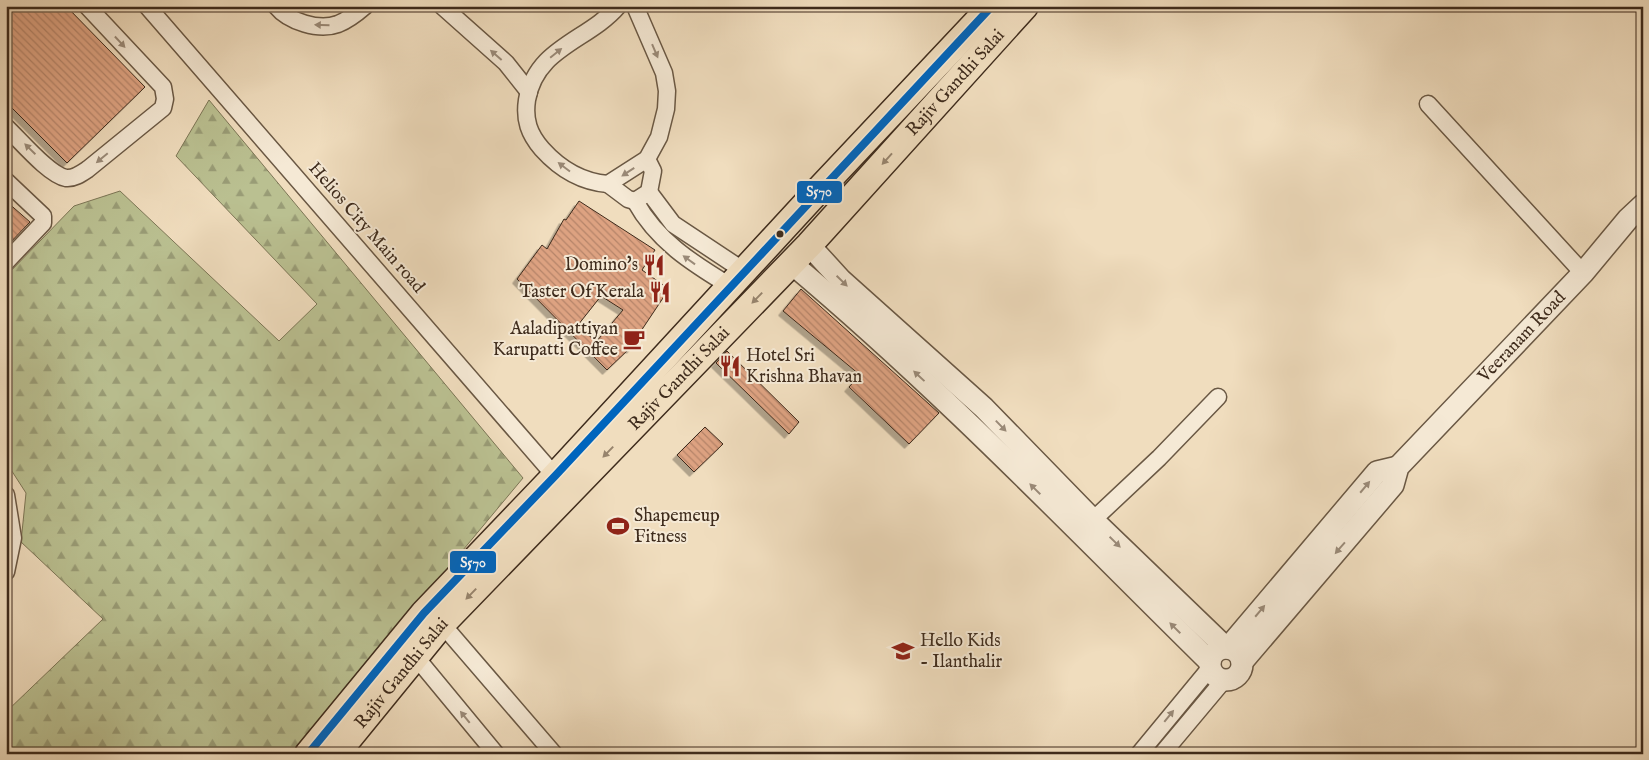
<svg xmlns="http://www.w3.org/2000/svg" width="1649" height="760" font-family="'IM FELL English',serif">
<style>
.forest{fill:url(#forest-firs);stroke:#7c7656}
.building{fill:url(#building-back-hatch);stroke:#3e2b1c;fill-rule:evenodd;filter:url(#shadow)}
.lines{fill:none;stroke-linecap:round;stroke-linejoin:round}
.minor-casing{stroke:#6a5844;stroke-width:19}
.tertiary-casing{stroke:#6a5844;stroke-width:24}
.primary-casing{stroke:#3e2b1c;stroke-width:29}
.minor{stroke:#f5e9d5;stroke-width:16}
.tertiary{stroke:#f5e9d5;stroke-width:21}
.primary{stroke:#f0ddbe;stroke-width:26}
.bus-1-casing{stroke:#f5e9d5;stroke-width:11}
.bus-1{stroke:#0065bd;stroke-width:8}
.oneway{fill:#9a8a78}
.oneway2{fill:#97846d}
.bus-dot{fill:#3e2b1c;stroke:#f5e9d5;stroke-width:2}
.labels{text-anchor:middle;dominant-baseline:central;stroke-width:4;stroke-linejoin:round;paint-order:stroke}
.street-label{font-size:18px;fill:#3e2b1c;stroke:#f5e9d5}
.poi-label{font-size:18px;fill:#3e2b1c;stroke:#f5e9d5;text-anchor:end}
.line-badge{stroke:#f5e9d5;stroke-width:2}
.badge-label{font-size:14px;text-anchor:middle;font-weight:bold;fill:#fff}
</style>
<defs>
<pattern id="forest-firs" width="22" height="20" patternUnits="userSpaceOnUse" patternTransform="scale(1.25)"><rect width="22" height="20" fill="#bac091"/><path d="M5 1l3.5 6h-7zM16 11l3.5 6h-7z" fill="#999c76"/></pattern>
<pattern id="building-back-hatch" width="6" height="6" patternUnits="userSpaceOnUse" patternTransform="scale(1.25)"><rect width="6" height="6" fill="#dda281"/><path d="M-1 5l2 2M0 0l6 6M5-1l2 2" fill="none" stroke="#b58469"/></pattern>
<filter id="shadow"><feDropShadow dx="-4.5" dy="4.5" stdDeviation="0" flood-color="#0004"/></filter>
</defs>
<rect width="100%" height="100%" fill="#f0ddbe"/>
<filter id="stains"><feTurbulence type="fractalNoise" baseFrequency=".004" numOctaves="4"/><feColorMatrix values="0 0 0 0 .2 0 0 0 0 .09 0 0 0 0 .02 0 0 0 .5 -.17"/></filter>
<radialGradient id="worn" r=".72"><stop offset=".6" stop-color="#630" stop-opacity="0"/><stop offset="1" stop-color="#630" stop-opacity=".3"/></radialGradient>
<polygon class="forest" points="209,100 523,478 293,754 6,754 6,712 103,619 21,542 26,493 6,462 6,276 74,206 120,191 279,341 317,304 176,156"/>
<g class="building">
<polygon points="6,6 66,6 145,87 67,163 6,102"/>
<polygon points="6,201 30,222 6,247"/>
<path d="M579,201l76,49 -13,20 27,19 -28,42 3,3 -13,15 -1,-1 -23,22 -90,-91 25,-34 5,4 17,-30 2,1zM601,296l22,14 -27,32 -18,-17z"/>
<polygon points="801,289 939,413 909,444 849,387 860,375 783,311"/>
<polygon points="727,351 799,422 789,434 716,363"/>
<polygon points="705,427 723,444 694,472 677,455"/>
</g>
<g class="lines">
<g class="minor-casing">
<g id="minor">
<polyline points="147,6 555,476"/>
<path d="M276,6c13,16 43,25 62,18 10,-4 19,-11 27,-18"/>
<polyline points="442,6 506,63 529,92"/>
<path d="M618,6c-30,35 -82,41 -91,94 -3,20 2,34 15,49 18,20 40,33 66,35l39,-25 12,-22 7,-28 1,-18 -3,-18 -29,-67"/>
<polyline points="1428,104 1583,273"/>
<path d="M6,127c14,13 43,48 60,51 8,1 16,-5 22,-9l75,-61 2,-9 -2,-12 -76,-81"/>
<polyline points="6,181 43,216 43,223 6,262"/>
<polyline points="608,184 628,199 635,201 649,192 653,171 647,159"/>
<polyline points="649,192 673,224 744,271"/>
<path d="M635,201c22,40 57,62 95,85"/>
<polyline points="6,495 13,538 6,572"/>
<polyline points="1093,520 1159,458 1218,397"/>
<polyline points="442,624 554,754"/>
<polyline points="415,656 496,754"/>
<polyline points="1139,754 1210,668"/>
<polyline points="1162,754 1224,680"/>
</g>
</g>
<g class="tertiary-casing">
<g id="tertiary">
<polyline points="809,245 841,280 984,408 1093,520 1226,648"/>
<path d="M791,263c148,124 282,264 419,399"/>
<polyline points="1228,648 1377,472 1398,467"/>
<circle cx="1226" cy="664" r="16"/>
<path id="s1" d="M1242,662l151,-177 5,-18 185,-194 45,-54 15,-14"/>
</g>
</g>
<g class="primary-casing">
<g id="primary">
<polyline points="308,754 424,613 555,476 813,196 992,6"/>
<path id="s2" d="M336,754l106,-130 367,-379 216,-239"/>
</g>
</g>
<use href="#minor" class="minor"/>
<use href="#tertiary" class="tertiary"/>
<use href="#primary" class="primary"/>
<g class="bus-1-casing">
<polyline id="bus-1" points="308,754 424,613 555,476 992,6"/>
</g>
<use href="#bus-1" class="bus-1"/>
</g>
<defs><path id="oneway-solid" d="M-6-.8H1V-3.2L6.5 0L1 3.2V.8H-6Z" transform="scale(1.25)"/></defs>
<g class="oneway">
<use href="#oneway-solid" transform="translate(322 25) rotate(-178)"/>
<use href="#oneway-solid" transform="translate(120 42) rotate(47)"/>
<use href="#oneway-solid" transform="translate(655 51) rotate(67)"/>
<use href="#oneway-solid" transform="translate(556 53) rotate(-39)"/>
<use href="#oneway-solid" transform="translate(496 55) rotate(-139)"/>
<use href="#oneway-solid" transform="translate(30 149) rotate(-136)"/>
<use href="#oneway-solid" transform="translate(102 158) rotate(140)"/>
<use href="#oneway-solid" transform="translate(564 167) rotate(-143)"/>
<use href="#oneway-solid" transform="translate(628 172) rotate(147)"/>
<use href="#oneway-solid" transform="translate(689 260) rotate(-144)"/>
<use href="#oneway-solid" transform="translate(842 281) rotate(44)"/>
<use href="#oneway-solid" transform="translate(919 376) rotate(-137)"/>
<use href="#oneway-solid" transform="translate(1001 426) rotate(46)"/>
<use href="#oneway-solid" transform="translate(1365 487) rotate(-50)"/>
<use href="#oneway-solid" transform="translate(1035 489) rotate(-135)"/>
<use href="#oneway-solid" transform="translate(1115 542) rotate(44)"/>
<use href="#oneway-solid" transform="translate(1340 548) rotate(131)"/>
<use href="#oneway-solid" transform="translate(1260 611) rotate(-50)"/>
<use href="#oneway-solid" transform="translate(1175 628) rotate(-135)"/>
<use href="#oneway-solid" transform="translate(1169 716) rotate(-51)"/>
<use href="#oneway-solid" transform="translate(465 717) rotate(-129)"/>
</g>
<g class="oneway2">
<use href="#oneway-solid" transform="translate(887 159) rotate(132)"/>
<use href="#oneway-solid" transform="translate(757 298) rotate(134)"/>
<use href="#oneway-solid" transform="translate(608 452) rotate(134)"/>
<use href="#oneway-solid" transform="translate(471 594) rotate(134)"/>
</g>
<defs>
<g id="restaurant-bare" transform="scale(1.725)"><path d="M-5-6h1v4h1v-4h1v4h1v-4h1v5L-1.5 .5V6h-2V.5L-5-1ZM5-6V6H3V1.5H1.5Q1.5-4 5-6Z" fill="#8f2418" stroke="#f5e9d5" stroke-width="2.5" paint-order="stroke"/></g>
<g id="cafe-bare" transform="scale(1.725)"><path d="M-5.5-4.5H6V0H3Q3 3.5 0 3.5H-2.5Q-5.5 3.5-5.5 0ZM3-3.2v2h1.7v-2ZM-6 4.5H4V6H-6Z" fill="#8f2418" stroke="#f5e9d5" stroke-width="2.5" paint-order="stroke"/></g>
<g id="stadium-bare" transform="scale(1.725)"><path d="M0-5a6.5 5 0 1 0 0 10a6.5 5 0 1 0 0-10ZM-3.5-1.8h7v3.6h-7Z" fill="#8f2418" stroke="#f5e9d5" stroke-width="2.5" paint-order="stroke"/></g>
<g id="school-bare" transform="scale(1.725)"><path d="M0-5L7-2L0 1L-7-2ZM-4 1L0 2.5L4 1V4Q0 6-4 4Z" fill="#8f2418" stroke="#f5e9d5" stroke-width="2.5" paint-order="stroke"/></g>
</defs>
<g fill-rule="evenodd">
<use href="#restaurant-bare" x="654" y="265"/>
<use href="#restaurant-bare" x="660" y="292"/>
<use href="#cafe-bare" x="634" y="339"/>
<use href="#restaurant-bare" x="730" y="366"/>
<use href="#stadium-bare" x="618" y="526"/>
<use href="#school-bare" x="903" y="651"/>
</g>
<circle class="bus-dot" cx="780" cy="234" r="4.5"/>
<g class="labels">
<g class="street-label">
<text stroke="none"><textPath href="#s2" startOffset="914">Rajiv Gandhi Salai</textPath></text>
<text transform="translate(366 228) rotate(49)">Helios City Main road</text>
<text stroke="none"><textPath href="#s1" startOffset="431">Veeranam Road</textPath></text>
<text stroke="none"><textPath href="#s2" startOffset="509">Rajiv Gandhi Salai</textPath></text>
<text stroke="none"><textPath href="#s2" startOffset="104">Rajiv Gandhi Salai</textPath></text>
</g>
<g class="poi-label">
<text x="638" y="265">Domino's</text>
<text x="644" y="292">Taster Of Kerala</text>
<text x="618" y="329">Aaladipattiyan<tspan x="618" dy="21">Karupatti Coffee</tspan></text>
<text x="746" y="356" text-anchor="start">Hotel Sri<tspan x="746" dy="21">Krishna Bhavan</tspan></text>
<text x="634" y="516" text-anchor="start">Shapemeup<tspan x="634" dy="21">Fitness</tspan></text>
<text x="920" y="641" text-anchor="start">Hello Kids<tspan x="920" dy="21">- Ilanthalir</tspan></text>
</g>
</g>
<g class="line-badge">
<rect x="796" y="180" width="47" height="24" rx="5" fill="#0065bd"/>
<rect x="449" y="550" width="48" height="24" rx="5" fill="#0065bd"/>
</g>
<g class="badge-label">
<text x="819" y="196">S570</text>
<text x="473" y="567">S570</text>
</g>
<rect width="1649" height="760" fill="none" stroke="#f0ddbe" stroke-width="25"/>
<rect x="8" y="8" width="1634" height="745" fill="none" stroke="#3e2b1c" stroke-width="2.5"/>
<rect x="12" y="12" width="1624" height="735" fill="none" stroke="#3e2b1c"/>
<rect width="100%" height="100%" filter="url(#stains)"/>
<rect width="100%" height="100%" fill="url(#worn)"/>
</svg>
